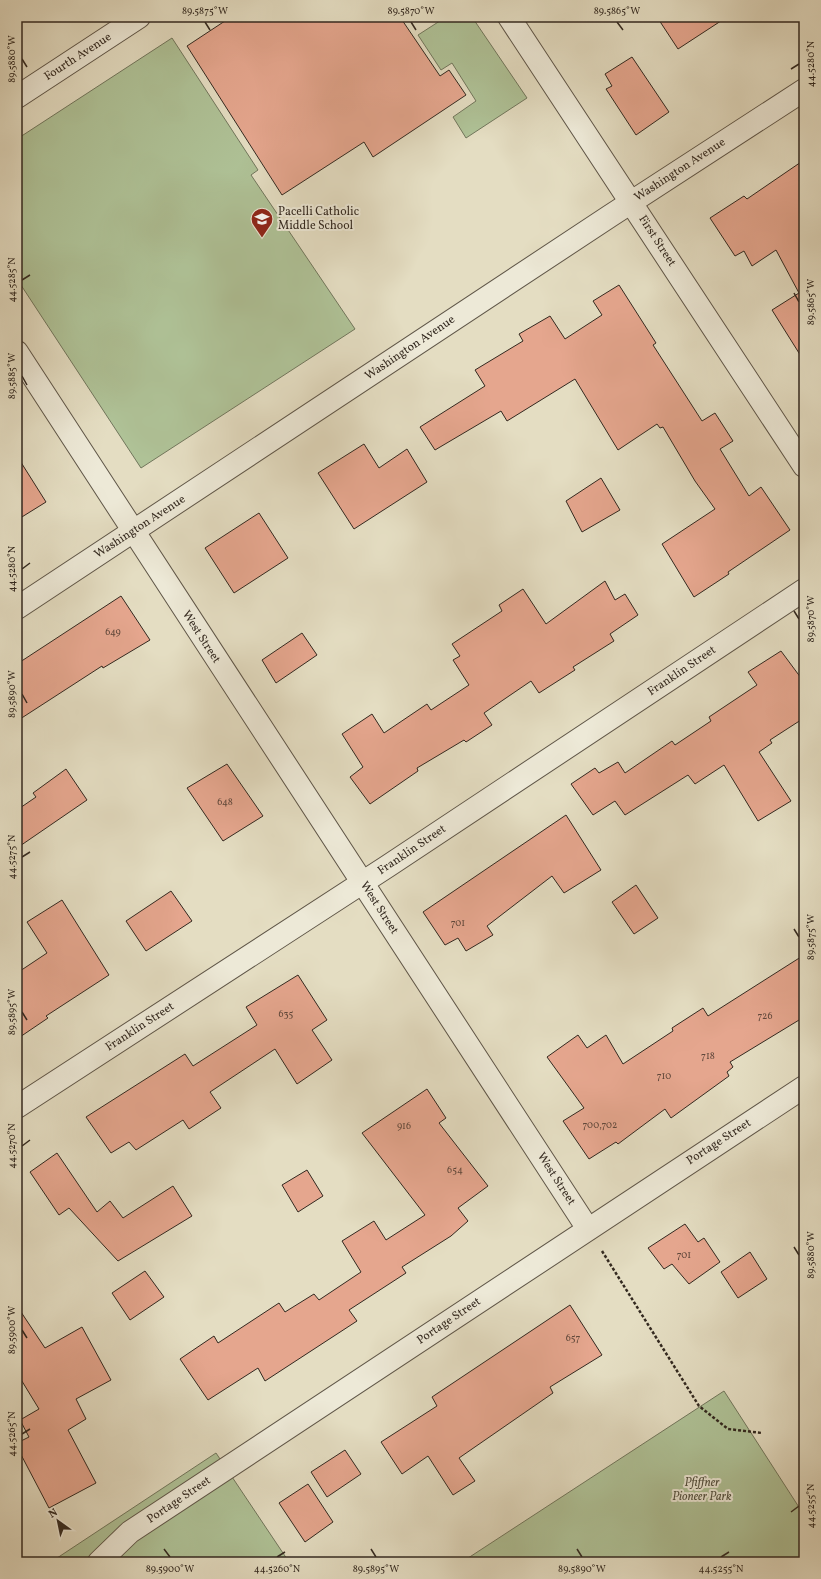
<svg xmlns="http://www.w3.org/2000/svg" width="821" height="1579" font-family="Vollkorn,serif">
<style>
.green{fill:#afc297;stroke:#71765c}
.building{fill:#e5a68e;stroke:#332920}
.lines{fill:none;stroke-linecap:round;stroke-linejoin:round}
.minor-casing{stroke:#5f5648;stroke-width:24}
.path{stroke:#332920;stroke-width:2.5;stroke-dasharray:3 2;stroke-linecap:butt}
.minor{stroke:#ede9d7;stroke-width:22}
.ticks{fill:none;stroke:#332920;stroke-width:1.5}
.labels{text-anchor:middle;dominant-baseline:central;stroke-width:4;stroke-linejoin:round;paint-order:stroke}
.number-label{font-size:10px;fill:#60483c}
.street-label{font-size:12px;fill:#332920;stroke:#ede9d7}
.poi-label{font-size:12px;fill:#332920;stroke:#ede9d7;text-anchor:start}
.park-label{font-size:12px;font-style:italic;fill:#524f3e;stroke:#ede9d7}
.neatline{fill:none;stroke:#332920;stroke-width:1.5}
.ticks-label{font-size:10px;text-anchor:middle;fill:#332920}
</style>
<rect width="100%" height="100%" fill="#e4ddc2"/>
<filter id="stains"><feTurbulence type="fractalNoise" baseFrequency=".005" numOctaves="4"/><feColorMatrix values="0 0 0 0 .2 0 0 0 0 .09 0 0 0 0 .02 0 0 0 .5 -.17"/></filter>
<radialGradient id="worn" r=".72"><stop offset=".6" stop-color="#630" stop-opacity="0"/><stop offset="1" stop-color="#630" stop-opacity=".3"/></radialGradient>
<g class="green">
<polygon points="446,17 472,17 527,98 466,138 453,117 476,101 452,63 441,70 418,35"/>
<polygon points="172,38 258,170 251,175 355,329 141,468 17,279 17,139"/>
<polygon points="724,1391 804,1515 804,1562 462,1562"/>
<polygon points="216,1453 289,1562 51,1562"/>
</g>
<g class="building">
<polygon points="231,17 400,17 440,76 449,70 466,95 373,157 364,142 282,195 187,46"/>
<polygon points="657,17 727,17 678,49"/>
<polygon points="632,57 669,112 636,135 606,89 612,86 605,74"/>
<polygon points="804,160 804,361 772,310 799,293 776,250 752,266 744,251 735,256 710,218 744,196 747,199"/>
<polygon points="619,285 656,343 653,345 702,421 715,413 733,441 720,449 749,496 761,487 790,530 728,572 729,574 694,597 662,544 715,509 695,481 663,427 660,428 657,424 618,450 575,379 507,421 501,411 435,450 420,427 485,386 475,370 523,341 519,334 550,316 565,339 602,315 593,301"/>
<polygon points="364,444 379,468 407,449 427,482 354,529 318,473"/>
<polygon points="17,456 46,502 17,520"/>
<polygon points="601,478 620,510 582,532 566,501"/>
<polygon points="259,513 288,558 234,593 205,548"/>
<polygon points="605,581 615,600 625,594 638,615 610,634 614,641 573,667 575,670 539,693 531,681 484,713 492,725 466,742 464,740 417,768 418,771 370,804 350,777 363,767 342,734 372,714 384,733 427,704 431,710 469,685 453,660 460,656 452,644 502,611 499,605 523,589 546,624"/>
<polygon points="121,596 150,640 103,668 102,666 17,721 17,664"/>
<polygon points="302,633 317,655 276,683 262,660"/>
<polygon points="781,651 804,682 804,718 770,740 772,743 759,752 791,801 758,821 724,765 695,784 688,775 625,815 615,801 593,815 571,784 595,768 599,773 618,762 625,773 672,741 675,745 711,721 709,717 757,685 748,672"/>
<polygon points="227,764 263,816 223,841 187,788"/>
<polygon points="66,769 87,800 17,848 17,810 36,797 33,793"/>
<polygon points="566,815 601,870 564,893 552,876 487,926 493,935 466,951 458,938 445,945 423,912"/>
<polygon points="636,885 658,918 634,934 612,902"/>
<polygon points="171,891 192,921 146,951 126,921"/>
<polygon points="62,900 109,975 46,1016 48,1018 17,1039 17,973 47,953 27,922"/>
<polygon points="804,955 804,1017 730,1062 733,1067 727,1072 729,1076 671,1118 665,1109 618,1144 616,1142 589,1159 563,1121 584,1108 547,1057 578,1035 587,1048 606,1035 623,1064 673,1031 672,1028 703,1008 708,1016"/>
<polygon points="298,975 327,1020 312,1030 332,1060 297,1084 275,1049 210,1092 221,1108 189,1129 183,1120 136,1150 129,1142 111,1153 86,1117 185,1054 193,1066 257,1025 246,1007"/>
<polygon points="427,1089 446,1118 439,1123 488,1186 458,1208 468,1221 451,1236 402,1267 406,1273 349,1310 357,1321 265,1381 258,1368 208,1400 180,1359 214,1336 218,1343 279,1303 285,1312 314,1294 319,1300 361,1272 342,1241 374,1221 386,1240 425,1215 362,1133"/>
<polygon points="57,1153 97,1212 110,1201 123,1218 173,1186 192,1216 118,1261 69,1208 59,1215 30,1172"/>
<polygon points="307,1170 323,1196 298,1212 282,1185"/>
<polygon points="685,1224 698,1242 704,1238 720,1262 689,1284 672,1264 664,1269 648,1248"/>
<polygon points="750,1252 767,1279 738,1298 721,1272"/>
<polygon points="145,1271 164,1297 130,1320 112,1293"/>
<polygon points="570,1305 602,1355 550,1387 553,1393 459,1458 475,1481 453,1495 428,1456 402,1474 381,1442 437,1406 432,1397"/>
<polygon points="17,1306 45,1348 82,1327 111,1380 76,1399 86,1419 68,1430 96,1483 49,1508 17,1447 17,1443 29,1437 20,1420 39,1409 17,1373"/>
<polygon points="345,1450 361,1474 327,1497 311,1472"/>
<polygon points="308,1484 333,1522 305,1542 279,1503"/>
</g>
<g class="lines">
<g class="minor-casing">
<g id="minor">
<polyline points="509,17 804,466"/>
<polyline points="17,97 139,17"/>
<polyline points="17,352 588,1229"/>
<polyline points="17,608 610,216 804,90"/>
<polyline points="17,1107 388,866 804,590"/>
<polyline points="99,1562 130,1532 804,1087"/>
</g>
</g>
<polyline class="path" points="602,1251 699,1406 728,1429 762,1433"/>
<use href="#minor" class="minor"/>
</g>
<path class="ticks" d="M205,22l5,8M411,22l5,8M617,22l6,8M22,59l5,8M791,69l8,-5M22,280l8,-5M794,293l5,9M22,376l5,9M22,569l8,-6M794,611l5,8M22,694l5,9M22,857l8,-5M794,929l5,8M22,1012l5,8M22,1146l8,-6M794,1247l5,8M22,1330l5,8M22,1434l8,-5M791,1512l8,-6M164,1549l6,8M371,1549l5,8M577,1549l5,8M277,1557l8,-5M721,1557l8,-5"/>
<defs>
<g id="school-pin" transform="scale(1.15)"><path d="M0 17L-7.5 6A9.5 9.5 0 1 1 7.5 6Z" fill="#8f2418" stroke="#ede9d7"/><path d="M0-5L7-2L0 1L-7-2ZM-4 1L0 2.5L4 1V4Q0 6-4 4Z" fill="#fff"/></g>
</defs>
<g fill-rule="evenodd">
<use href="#school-pin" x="262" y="219"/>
</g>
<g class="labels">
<g class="number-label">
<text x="113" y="632">649</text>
<text x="225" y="802">648</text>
<text x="458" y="923">701</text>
<text x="286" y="1014">635</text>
<text x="765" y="1016">726</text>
<text x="708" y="1056">718</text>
<text x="664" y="1076">710</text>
<text x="600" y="1125">700,702</text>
<text x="404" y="1126">916</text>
<text x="455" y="1170">654</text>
<text x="684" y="1255">701</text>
<text x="573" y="1338">657</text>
</g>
<g class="street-label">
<text transform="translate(78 57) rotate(-33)">Fourth Avenue</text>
<text transform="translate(680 170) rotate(-33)">Washington Avenue</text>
<text transform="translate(657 241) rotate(57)">First Street</text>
<text transform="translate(410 348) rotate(-34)">Washington Avenue</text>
<text transform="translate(140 527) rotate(-33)">Washington Avenue</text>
<text transform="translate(201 637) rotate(57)">West Street</text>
<text transform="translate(682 671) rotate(-34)">Franklin Street</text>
<text transform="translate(412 850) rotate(-34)">Franklin Street</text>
<text transform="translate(379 908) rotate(57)">West Street</text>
<text transform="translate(140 1027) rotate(-33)">Franklin Street</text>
<text transform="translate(719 1142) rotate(-33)">Portage Street</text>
<text transform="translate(556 1179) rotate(57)">West Street</text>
<text transform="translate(449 1321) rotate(-34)">Portage Street</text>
<text transform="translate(179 1500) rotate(-34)">Portage Street</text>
</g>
<g class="poi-label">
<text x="278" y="212">Pacelli Catholic<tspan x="278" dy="14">Middle School</tspan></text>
</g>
<g class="park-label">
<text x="702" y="1483">Pfiffner<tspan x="702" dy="14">Pioneer Park</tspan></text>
</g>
</g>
<rect width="821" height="1579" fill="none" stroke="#e4ddc2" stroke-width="44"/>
<g transform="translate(58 1521) rotate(327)" stroke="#ede9d7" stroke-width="3" paint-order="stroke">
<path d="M0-3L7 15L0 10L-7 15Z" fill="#332920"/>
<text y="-6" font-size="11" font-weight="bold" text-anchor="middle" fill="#332920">N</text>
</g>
<rect x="22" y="22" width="777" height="1535" class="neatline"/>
<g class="ticks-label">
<text x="205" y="14">89.5875°W</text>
<text x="411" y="14">89.5870°W</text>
<text x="617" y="14">89.5865°W</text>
<text transform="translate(11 59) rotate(-90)" y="4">89.5880°W</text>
<text transform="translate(810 64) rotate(-90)" y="4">44.5280°N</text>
<text transform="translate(11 280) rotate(-90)" y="4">44.5285°N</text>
<text transform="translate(810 302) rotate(-90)" y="4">89.5865°W</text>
<text transform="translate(11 376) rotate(-90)" y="4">89.5885°W</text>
<text transform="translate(11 569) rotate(-90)" y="4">44.5280°N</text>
<text transform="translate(810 619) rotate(-90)" y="4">89.5870°W</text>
<text transform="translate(11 694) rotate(-90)" y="4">89.5890°W</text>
<text transform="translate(11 857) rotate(-90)" y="4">44.5275°N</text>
<text transform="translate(810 937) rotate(-90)" y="4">89.5875°W</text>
<text transform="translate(11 1012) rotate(-90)" y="4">89.5895°W</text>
<text transform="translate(11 1146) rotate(-90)" y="4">44.5270°N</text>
<text transform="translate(810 1255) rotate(-90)" y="4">89.5880°W</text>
<text transform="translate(11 1330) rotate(-90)" y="4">89.5900°W</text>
<text transform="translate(11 1434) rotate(-90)" y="4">44.5265°N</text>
<text transform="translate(810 1506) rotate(-90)" y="4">44.5255°N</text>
<text x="170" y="1572">89.5900°W</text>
<text x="277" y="1572">44.5260°N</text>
<text x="376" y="1572">89.5895°W</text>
<text x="582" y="1572">89.5890°W</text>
<text x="721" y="1572">44.5255°N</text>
</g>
<rect width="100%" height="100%" filter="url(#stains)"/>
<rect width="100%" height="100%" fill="url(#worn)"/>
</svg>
